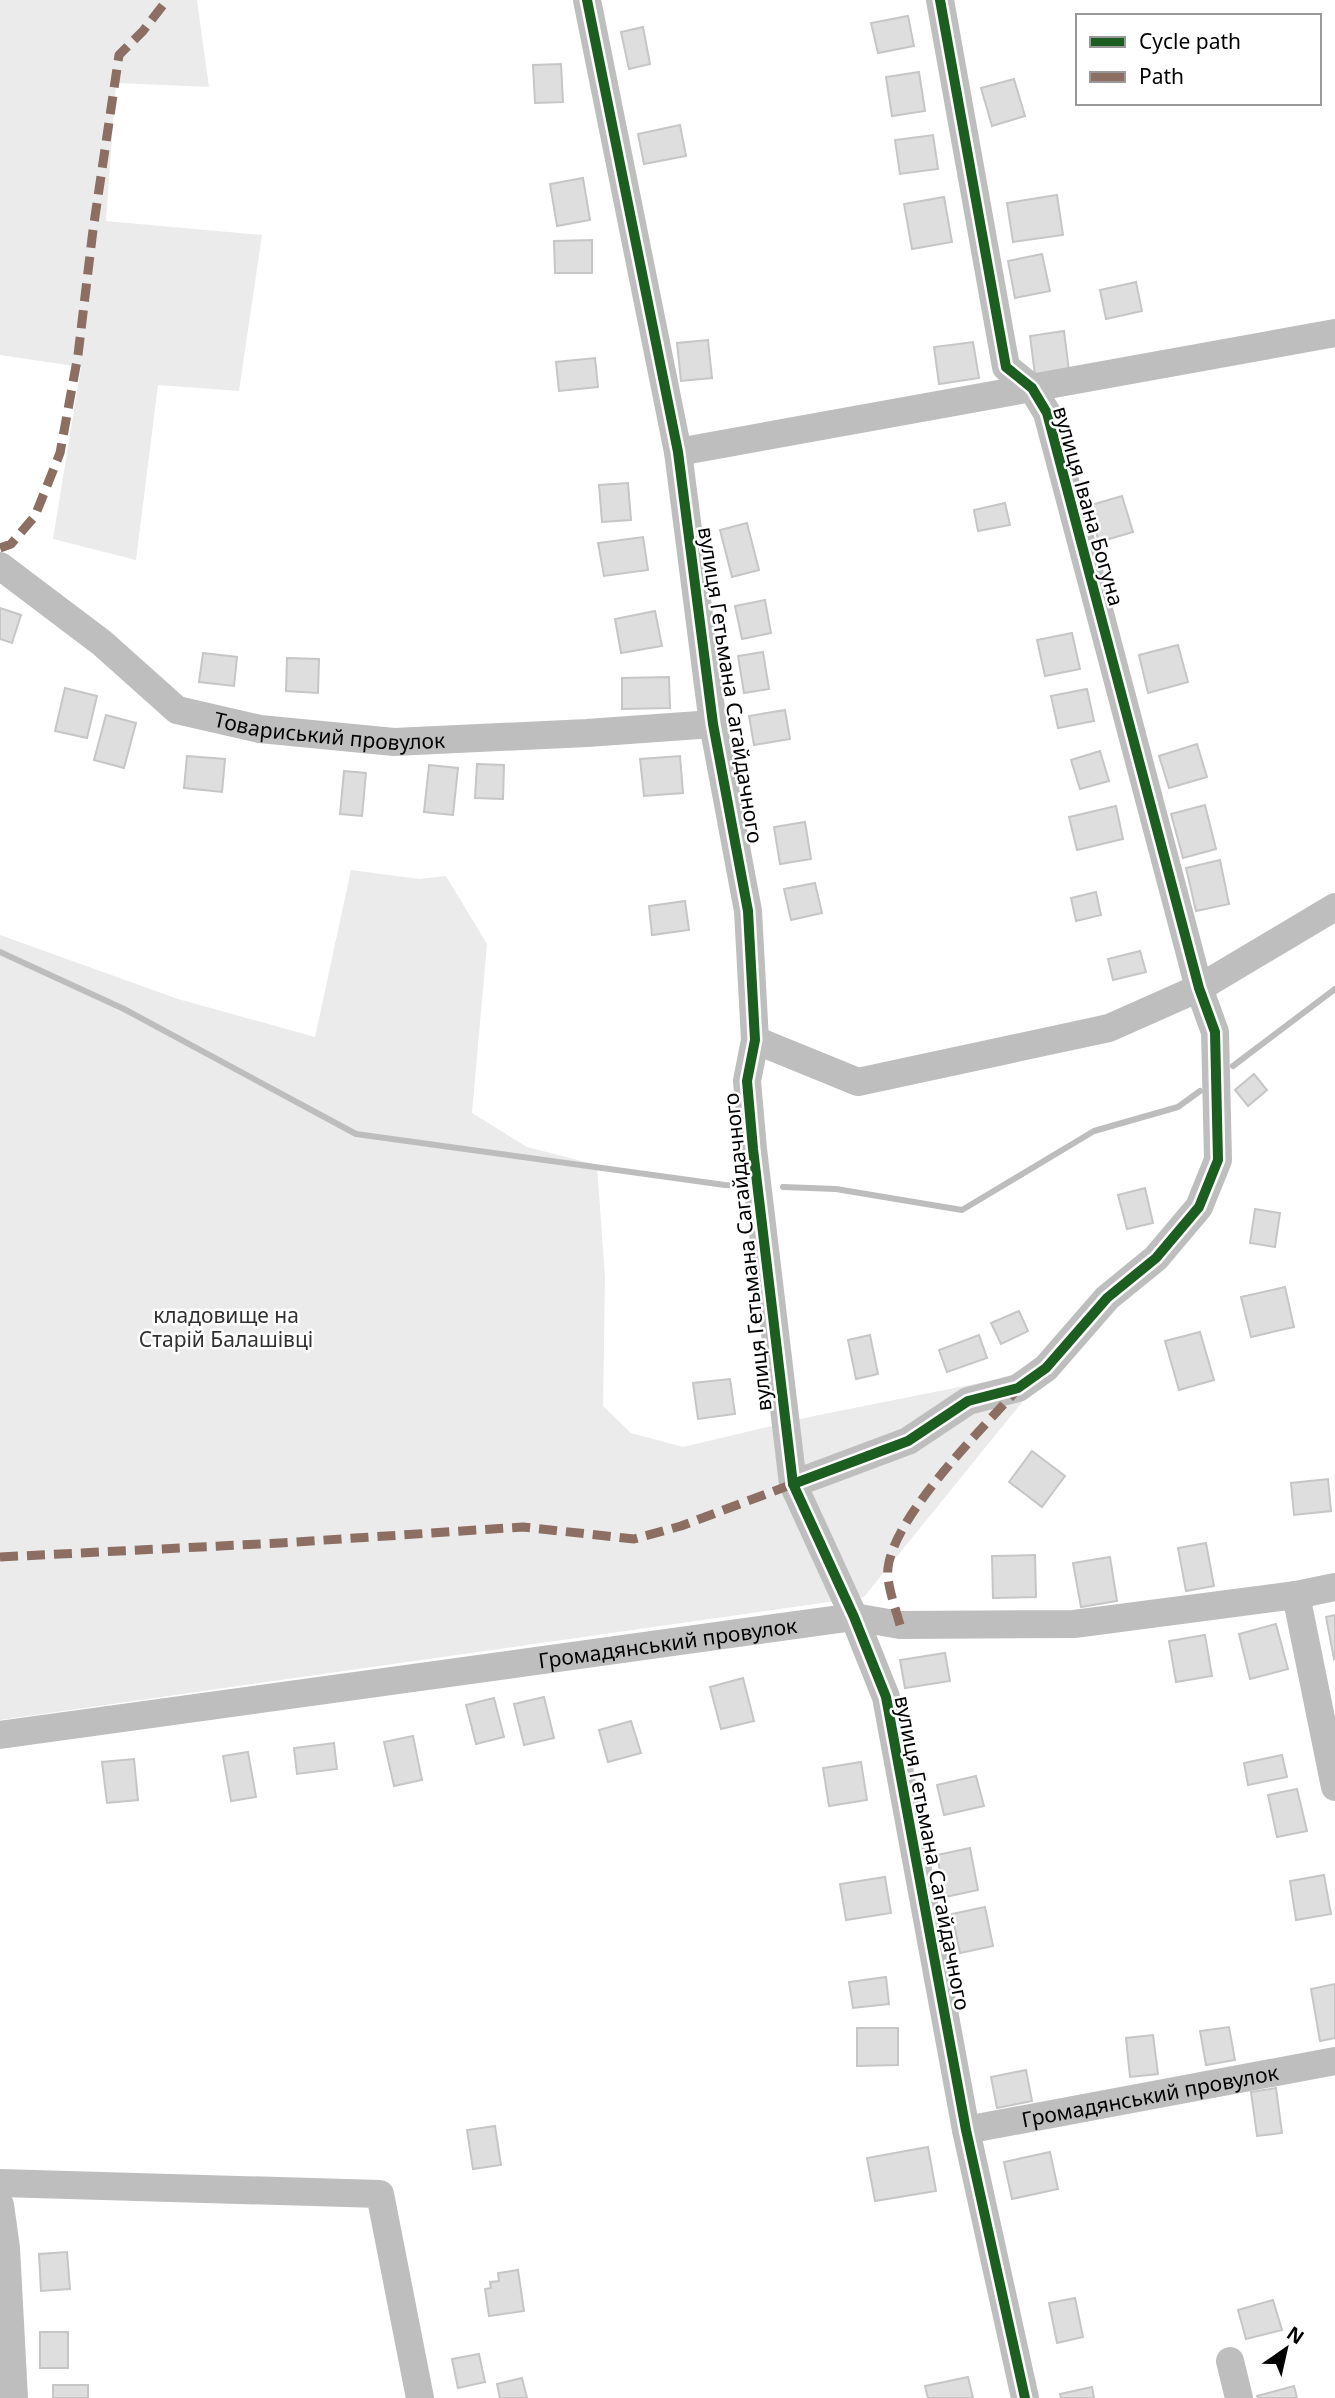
<svg xmlns="http://www.w3.org/2000/svg" width="1335" height="2398" font-family="'Noto Sans',sans-serif">
<style>
.green{fill:#ebebeb}
.lines{fill:none;stroke-linecap:round;stroke-linejoin:round}
.stream{stroke:#bdbdbd;stroke-width:6}
.building{fill:#dedede;stroke:#c6c6c6;stroke-width:2}
.minor{stroke:#bebebe;stroke-width:28}
.quiet{stroke:#8d6e63;stroke-width:9;stroke-dasharray:18 9;stroke-linecap:butt}
.cycleway-casing{stroke:#fff;stroke-width:15}
.cycleway{stroke:#1b5e20;stroke-width:10}
.labels{text-anchor:middle;dominant-baseline:central;stroke-width:5;stroke-linejoin:round;paint-order:stroke}
.street-label{font-size:21px;fill:#000;stroke:#fff}
.park-label{font-size:21px;fill:#313131;stroke:#fff}
</style>
<rect width="100%" height="100%" fill="#fff"/>
<g class="green">
<polygon points="0,0 197,0 209,87 116,83 106,221 262,235 239,391 158,385 136,560 53,539 81,367 0,355"/>
<polygon points="351,870 419,879 446,876 487,944 472,1113 527,1147 597,1165 605,1277 603,1406 631,1433 683,1447 809,1417 1049,1369 864,1597 0,1720 0,935 178,999 315,1037"/>
</g>
<g class="lines">
<g class="stream">
<polyline points="0,952 124,1009 356,1134 725,1185 747,1186"/>
<polyline points="1233,1066 1335,989"/>
<polyline points="783,1187 836,1189 962,1210 1094,1131 1178,1107 1200,1091"/>
</g>
</g>
<g class="building">
<polygon points="908,16 914,46 878,53 871,23"/>
<polygon points="643,27 650,64 629,69 621,32"/>
<polygon points="561,64 563,102 535,103 533,65"/>
<polygon points="919,72 925,111 892,116 886,77"/>
<polygon points="1014,79 1025,116 992,126 981,88"/>
<polygon points="680,125 686,156 644,164 638,134"/>
<polygon points="933,135 938,169 900,174 895,140"/>
<polygon points="583,178 590,220 557,226 550,184"/>
<polygon points="1057,195 1063,235 1013,242 1007,203"/>
<polygon points="944,197 952,242 912,249 904,204"/>
<polygon points="592,240 592,273 555,273 554,241"/>
<polygon points="1042,254 1050,291 1015,298 1008,261"/>
<polygon points="1136,282 1142,311 1106,319 1100,290"/>
<polygon points="1064,331 1069,371 1035,375 1030,336"/>
<polygon points="708,340 712,378 681,381 677,343"/>
<polygon points="973,342 979,378 939,384 934,347"/>
<polygon points="595,358 598,387 559,391 556,362"/>
<polygon points="628,483 631,520 602,522 599,485"/>
<polygon points="1122,496 1133,532 1099,542 1088,506"/>
<polygon points="1005,503 1010,525 978,531 974,510"/>
<polygon points="747,523 759,570 732,577 720,530"/>
<polygon points="643,537 648,570 604,576 598,543"/>
<polygon points="765,600 771,633 742,639 735,606"/>
<polygon points="0,608 21,615 12,643 0,639"/>
<polygon points="655,611 662,646 621,653 615,619"/>
<polygon points="1072,633 1080,669 1045,676 1037,640"/>
<polygon points="1178,645 1188,682 1148,693 1139,655"/>
<polygon points="763,652 769,689 744,693 738,656"/>
<polygon points="203,653 237,657 234,686 199,682"/>
<polygon points="287,658 319,659 318,693 286,691"/>
<polygon points="669,677 670,708 622,709 622,678"/>
<polygon points="65,688 97,696 87,738 55,731"/>
<polygon points="1087,689 1094,721 1058,728 1051,696"/>
<polygon points="785,710 790,739 754,745 749,716"/>
<polygon points="106,715 136,723 124,768 94,760"/>
<polygon points="1197,744 1207,777 1169,788 1159,756"/>
<polygon points="1100,751 1109,781 1080,789 1071,760"/>
<polygon points="187,756 225,759 222,792 184,788"/>
<polygon points="680,756 683,793 644,796 640,759"/>
<polygon points="477,764 504,765 503,799 475,798"/>
<polygon points="429,765 458,768 453,815 424,812"/>
<polygon points="344,771 366,773 362,816 340,814"/>
<polygon points="1205,805 1216,849 1183,858 1171,814"/>
<polygon points="1116,806 1123,839 1077,850 1069,817"/>
<polygon points="805,822 811,859 780,864 774,827"/>
<polygon points="1220,860 1229,904 1196,911 1186,868"/>
<polygon points="815,883 822,913 791,920 784,889"/>
<polygon points="1096,892 1101,915 1076,921 1071,898"/>
<polygon points="685,901 689,930 652,935 649,906"/>
<polygon points="1140,951 1146,972 1113,980 1108,959"/>
<polygon points="1254,1074 1267,1090 1248,1106 1235,1090"/>
<polygon points="1145,1188 1153,1223 1127,1229 1118,1195"/>
<polygon points="1255,1209 1280,1213 1275,1247 1250,1243"/>
<polygon points="1285,1287 1294,1327 1251,1337 1241,1297"/>
<polygon points="1019,1311 1028,1331 1001,1344 991,1323"/>
<polygon points="1200,1332 1214,1380 1179,1390 1165,1341"/>
<polygon points="870,1335 878,1374 856,1379 848,1340"/>
<polygon points="979,1335 987,1358 947,1372 939,1350"/>
<polygon points="730,1379 735,1414 698,1419 693,1383"/>
<polygon points="1032,1451 1065,1476 1042,1507 1009,1482"/>
<polygon points="1328,1479 1331,1511 1294,1515 1291,1483"/>
<polygon points="1206,1543 1214,1586 1186,1591 1178,1548"/>
<polygon points="1035,1555 1036,1597 993,1598 992,1556"/>
<polygon points="1110,1557 1117,1601 1081,1607 1073,1563"/>
<polygon points="1335,1615 1335,1658 1334,1659 1326,1617"/>
<polygon points="1276,1624 1288,1669 1250,1679 1239,1634"/>
<polygon points="1205,1635 1212,1676 1176,1682 1169,1641"/>
<polygon points="945,1653 950,1681 905,1688 900,1660"/>
<polygon points="743,1678 754,1721 721,1729 710,1687"/>
<polygon points="544,1697 554,1738 524,1745 514,1704"/>
<polygon points="494,1698 504,1737 476,1744 466,1705"/>
<polygon points="631,1721 641,1753 608,1762 599,1730"/>
<polygon points="413,1736 422,1780 394,1786 384,1742"/>
<polygon points="334,1743 337,1769 297,1774 294,1748"/>
<polygon points="248,1752 256,1797 231,1801 223,1756"/>
<polygon points="1282,1755 1287,1777 1248,1785 1244,1763"/>
<polygon points="134,1759 138,1800 107,1803 102,1762"/>
<polygon points="861,1762 867,1800 829,1806 823,1768"/>
<polygon points="976,1776 984,1806 944,1815 937,1785"/>
<polygon points="1297,1789 1307,1831 1277,1837 1268,1795"/>
<polygon points="970,1848 978,1890 945,1897 937,1855"/>
<polygon points="1324,1875 1331,1914 1296,1920 1290,1881"/>
<polygon points="885,1877 891,1913 846,1920 840,1884"/>
<polygon points="985,1907 993,1946 960,1953 952,1914"/>
<polygon points="886,1977 889,2004 853,2008 849,1982"/>
<polygon points="1335,1984 1335,2038 1320,2041 1311,1989"/>
<polygon points="1229,2027 1235,2060 1206,2065 1200,2031"/>
<polygon points="857,2028 898,2028 898,2065 857,2066"/>
<polygon points="1153,2035 1158,2074 1130,2077 1126,2038"/>
<polygon points="1026,2070 1032,2101 997,2108 991,2077"/>
<polygon points="1276,2088 1282,2133 1257,2136 1251,2092"/>
<polygon points="495,2126 501,2165 473,2169 467,2130"/>
<polygon points="928,2147 936,2191 875,2201 867,2158"/>
<polygon points="1050,2152 1058,2189 1012,2199 1004,2162"/>
<polygon points="67,2252 70,2289 41,2291 39,2254"/>
<polygon points="518,2270 524,2311 489,2316 485,2289 491,2288 490,2282 499,2281 498,2273"/>
<polygon points="1075,2298 1083,2337 1057,2343 1049,2303"/>
<polygon points="1273,2300 1282,2330 1246,2339 1238,2310"/>
<rect x="40" y="2332" width="28" height="36"/>
<polygon points="479,2354 485,2382 458,2388 452,2359"/>
<polygon points="968,2377 973,2398 928,2398 925,2386"/>
<polygon points="522,2378 527,2398 500,2398 497,2384"/>
<rect x="53" y="2385" width="35" height="13"/>
<polygon points="1294,2386 1297,2398 1258,2398 1257,2396"/>
<polygon points="1092,2387 1094,2398 1061,2398 1060,2394"/>
</g>
<g class="lines">
<g class="minor">
<polyline points="587,0 678,452 713,724 748,911 755,1040 747,1081 753,1149 793,1484 854,1617 886,1697 966,2130 1025,2398"/>
<polyline points="678,452 1335,333"/>
<path id="s1" d="M0,566l102,77 75,67 83,19 134,13 193,-9 126,-9"/>
<polyline points="755,1040 858,1082 1109,1028 1199,988 1335,907"/>
<polyline points="793,1484 908,1441 968,1401 1018,1388 1046,1368 1107,1298 1156,1258 1199,1207 1218,1160 1215,1032 1199,988 1047,413 1032,388 1006,367 940,0"/>
<polyline points="1296,1595 1335,1787"/>
<path id="s2" d="M0,1735l854,-118 46,8 174,-1 222,-29 39,-8"/>
<path id="s3" d="M966,2130l369,-69"/>
<polyline points="0,2183 380,2194 420,2398"/>
<polyline points="0,2205 6,2248 14,2398"/>
<polyline points="1230,2361 1239,2398"/>
</g>
<g class="quiet">
<polyline points="0,548 11,544 35,516 60,453 78,355 93,230 119,55 143,31 167,0"/>
<polyline points="0,1557 280,1543 523,1527 634,1539 681,1526 793,1484"/>
<path d="M900,1625c-4,-15 -14,-42 -12,-57 6,-52 92,-137 128,-177"/>
</g>
<g class="cycleway-casing">
<g id="cycleway">
<polyline points="587,0 678,452 713,724 748,911 755,1040 747,1081 753,1149 793,1484 854,1617 886,1697 966,2130 1025,2398"/>
<polyline points="793,1484 908,1441 968,1401 1018,1388 1046,1368 1107,1298 1156,1258 1199,1207 1218,1160 1215,1032 1199,988 1047,413 1032,388 1006,367 940,0"/>
</g>
</g>
<use href="#cycleway" class="cycleway"/>
</g>
<g class="labels">
<g class="street-label">
<text transform="translate(1089 506) rotate(74)">вулиця Івана Богуна</text>
<text transform="translate(731 685) rotate(81)">вулиця Гетьмана Сагайдачного</text>
<text stroke="none"><textPath href="#s1" startOffset="383">Товариський провулок</textPath></text>
<text transform="translate(747 1252) rotate(-96)">вулиця Гетьмана Сагайдачного</text>
<text stroke="none"><textPath href="#s2" startOffset="674">Громадянський провулок</textPath></text>
<text transform="translate(933 1853) rotate(79)">вулиця Гетьмана Сагайдачного</text>
<text stroke="none"><textPath href="#s3" startOffset="187">Громадянський провулок</textPath></text>
</g>
<g class="park-label">
<text x="226" y="1315">кладовище на<tspan x="226" dy="24">Старій Балашівці</tspan></text>
</g>
</g>
<rect x="1076" y="14" width="245" height="91" fill="#ffffff" stroke="#999999" stroke-width="2"/>
<rect x="1090" y="37" width="35" height="10" fill="#1b5e20" stroke="#999999" stroke-width="2"/>
<text x="1139" y="49" font-size="21" fill="#000000">Cycle path</text>
<rect x="1090" y="72" width="35" height="10" fill="#8d6e63" stroke="#999999" stroke-width="2"/>
<text x="1139" y="84" font-size="21" fill="#000000">Path</text>
<g transform="translate(1286 2349) rotate(34)" stroke="#ffffff" stroke-width="5" paint-order="stroke">
<path d="M0-5L12 26L0 18L-12 26Z" fill="#000000"/>
<text y="-10" font-size="19" font-weight="bold" text-anchor="middle" fill="#000000">N</text>
</g>
</svg>
